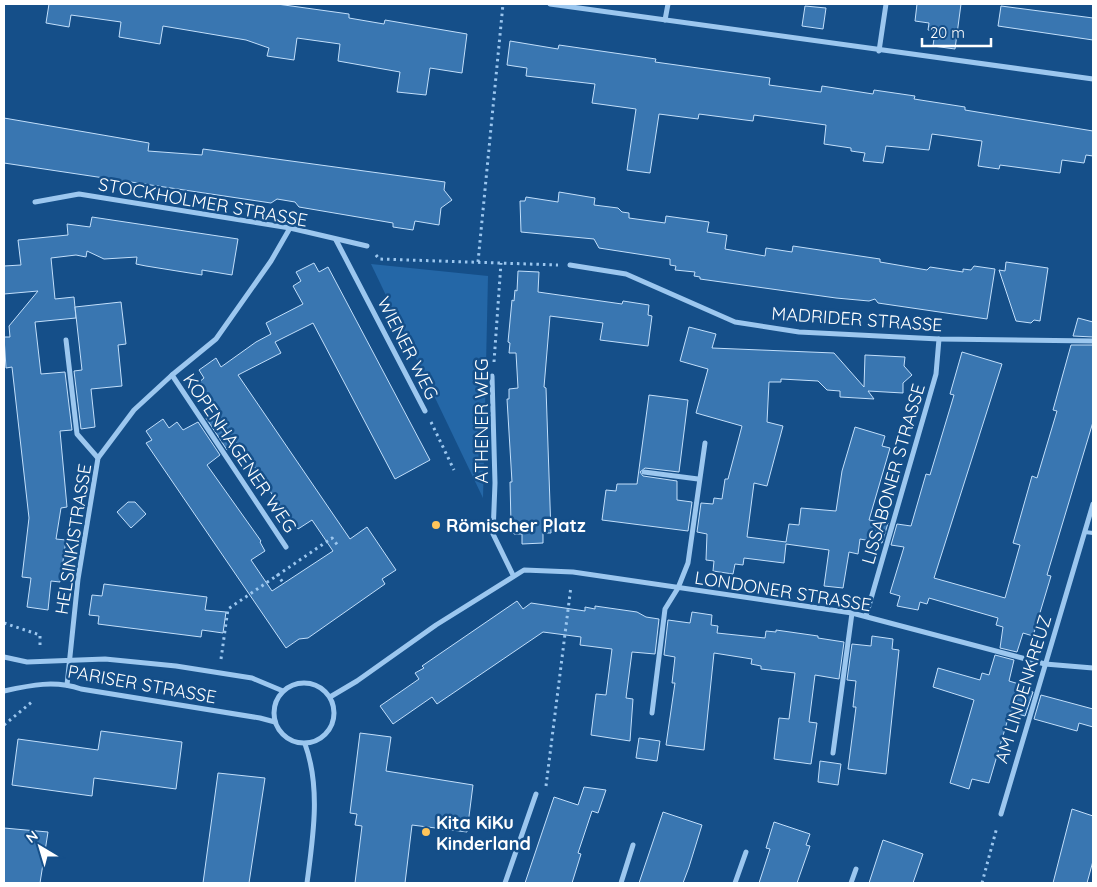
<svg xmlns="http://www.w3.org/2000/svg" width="1097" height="887" font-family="Quicksand,sans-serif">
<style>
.green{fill:#2467a7}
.building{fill:#3976b1;stroke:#c2dffb}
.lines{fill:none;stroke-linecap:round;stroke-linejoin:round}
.path{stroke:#9cc7ef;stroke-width:3;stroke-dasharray:2.5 4;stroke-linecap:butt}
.service{stroke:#9cc7ef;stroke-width:4}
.minor{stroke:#9cc7ef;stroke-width:5}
.poi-dot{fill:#ffc55a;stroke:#154f89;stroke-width:2}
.labels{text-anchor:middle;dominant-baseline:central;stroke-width:5;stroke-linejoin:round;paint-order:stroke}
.street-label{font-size:18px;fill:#fff;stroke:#154f89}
.poi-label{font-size:18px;font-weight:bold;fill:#fff;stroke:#154f89;text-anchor:start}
</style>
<rect width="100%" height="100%" fill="#154f89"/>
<polygon class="green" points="371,264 488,276 483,498"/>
<g class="building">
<polygon points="49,4 277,4 349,14 349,18 384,24 385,20 467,34 462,73 430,68 426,95 397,92 400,72 338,61 340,44 297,38 294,60 267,56 269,48 246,40 163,26 160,44 119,37 121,22 71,15 69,27 46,23"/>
<polygon points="917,4 961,4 955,49 933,46 935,31 928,30 929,23 915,21"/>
<polygon points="805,6 826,8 823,29 802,26"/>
<polygon points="1001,6 1093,18 1093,40 998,26"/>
<polygon points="510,41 558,49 559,45 656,59 655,62 770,78 769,85 821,92 822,86 873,94 874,90 915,96 914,99 965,107 965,110 1093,131 1093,156 1086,155 1084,163 1062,160 1060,173 1000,165 999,169 978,166 982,141 932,134 929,150 886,146 883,163 863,161 865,153 851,151 851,148 824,144 826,125 754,115 753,121 699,114 698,119 659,114 650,173 627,170 636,109 592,103 595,84 526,76 527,68 507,65"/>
<polygon points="4,118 149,143 148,151 202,155 203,149 445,182 444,190 452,200 441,208 439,225 415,221 413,230 393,227 393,223 299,207 295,202 277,199 271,203 4,163"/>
<polygon points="559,192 595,198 594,205 618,208 622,212 629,213 629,218 665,223 666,216 709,222 707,232 727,235 725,249 765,256 766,248 792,252 793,246 880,259 880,262 927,270 930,267 963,272 963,269 971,270 974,266 995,269 987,319 878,303 875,299 869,301 836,298 700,279 700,277 694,276 695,272 675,270 676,266 670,265 670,259 599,248 594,239 521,232 520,201 525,201 526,197 558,202"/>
<polygon points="92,217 238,239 232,275 202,270 202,275 146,266 136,264 137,257 104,259 87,251 86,257 76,255 51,258 55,299 74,297 76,318 35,322 41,374 65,372 72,430 60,431 67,507 61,508 56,539 66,540 60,582 51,581 48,610 27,607 31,578 22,577 29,518 12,367 6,368 4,337 10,337 9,326 38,291 4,294 4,266 21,265 18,240 68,235 67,224 90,227"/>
<polygon points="1006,262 1048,268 1040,321 1034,320 1031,323 1016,321 999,270 1005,271"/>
<polygon points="314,263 319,272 328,267 430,460 395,479 313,323 275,342 281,353 238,375 350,539 367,527 396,570 382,579 385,584 308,638 299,639 286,648 146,443 152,440 146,431 163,419 169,428 177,422 183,430 198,422 220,455 207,465 261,541 260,542 265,551 251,560 272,591 333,551 312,520 298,529 292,520 290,522 239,443 236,443 227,450 206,418 215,413 198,383 204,378 199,370 216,358 221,367 256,342 271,334 266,323 303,304 293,286 301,281 296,272"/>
<polygon points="518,271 539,272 538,292 622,304 623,301 649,305 648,315 652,316 648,346 600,340 603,323 550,316 544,387 546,388 551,533 543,533 543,543 522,544 522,534 514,534 513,524 511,524 510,482 512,482 507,399 509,399 509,389 518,388 516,353 509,353 510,343 508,342 512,300 514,301 515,290 517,291"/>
<polygon points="121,302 126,344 118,345 122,386 91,389 95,427 81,429 74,371 82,370 75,307"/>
<polygon points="1078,318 1093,322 1093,337 1073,336"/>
<polygon points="689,327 716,334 712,348 834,353 864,387 865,355 905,357 904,366 912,375 903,383 903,393 868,391 874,399 840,397 840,391 827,390 818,381 781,379 781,382 769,382 767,422 783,426 767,486 754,483 747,537 786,542 789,524 799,525 801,508 836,511 842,471 855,427 885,436 882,446 890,448 869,520 888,523 882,543 860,539 858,554 849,552 843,588 824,586 829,550 786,544 784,563 744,558 743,565 735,564 733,574 713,571 714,561 706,560 707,534 697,532 701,503 713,504 714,498 722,499 725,479 728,479 742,426 696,413 708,369 680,361"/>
<polygon points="1071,345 1093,345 1093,422 1047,575 1051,576 1033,636 1023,633 1017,652 1000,648 1003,627 996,625 998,618 929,598 927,604 920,602 918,610 897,606 900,596 890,593 904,547 891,545 897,524 911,526 926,474 930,475 954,395 950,394 962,352 1002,364 934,578 1005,598 1020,545 1013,543 1032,476 1037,478 1057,411 1053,410"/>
<polygon points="649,395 688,400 679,472 645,468 640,472 643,476 677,481 677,500 692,502 688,531 602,520 606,490 616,491 617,484 637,484"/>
<polygon points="128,502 135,502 146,514 131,528 117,512"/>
<polygon points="104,584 207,597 205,610 226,612 223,633 202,630 201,637 98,624 99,616 89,615 92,595 102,596"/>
<polygon points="517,601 523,609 531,603 585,611 585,607 595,609 595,606 637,612 646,617 659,619 655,654 632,652 626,698 633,699 630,741 591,735 596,694 606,695 612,649 580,645 581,637 543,632 437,704 432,697 393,724 380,706 419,679 415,673 424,668 422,666"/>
<polygon points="692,612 712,615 711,625 718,626 717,633 765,638 766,631 776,632 776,630 818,636 818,638 844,642 839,679 815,675 809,722 817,723 811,764 774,759 779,718 789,719 795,673 761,669 761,666 751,664 752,659 714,653 704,750 666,745 675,683 672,683 675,657 664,655 668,620 690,623"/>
<polygon points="872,636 893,639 892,649 899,650 886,774 848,769 856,707 853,707 856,681 847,680 852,644 871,646"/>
<polygon points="995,655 1014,660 1009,681 1019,684 1017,688 1033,692 1025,716 1010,712 989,783 972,779 969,789 950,783 974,700 933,687 938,668 980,680 982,673 989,675"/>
<polygon points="1041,695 1093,709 1093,727 1079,723 1077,731 1034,719"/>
<polygon points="101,731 182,742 176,789 94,778 92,796 12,785 18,739 98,750"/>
<polygon points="360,733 391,737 386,771 473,785 467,832 412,825 405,883 355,883 362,826 355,825 357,814 350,813"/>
<polygon points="639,738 660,741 657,761 636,758"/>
<polygon points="820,761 841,764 838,785 818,782"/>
<polygon points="218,773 265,778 249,883 203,883"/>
<polygon points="584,787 606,790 598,813 592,811 578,853 581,854 572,883 525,883 554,797 578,805"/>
<polygon points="1072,809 1093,816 1093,861 1087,883 1053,883"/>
<polygon points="663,812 702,825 689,867 683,883 639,883"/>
<polygon points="774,822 810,834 806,845 810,846 797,883 759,883 770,849 766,848"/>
<polygon points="4,828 48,832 40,883 4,883"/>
<polygon points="883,840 923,854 913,883 869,883"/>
</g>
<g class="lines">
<g class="path">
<polyline points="376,255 379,259 558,265"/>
<polyline points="478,262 503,4"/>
<polyline points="494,362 501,263"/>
<polyline points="431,422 454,470"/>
<polyline points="277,574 284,584"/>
<polyline points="4,623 40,635 40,648"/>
<polyline points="221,659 228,609 332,538 339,547"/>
<polyline points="4,725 33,701"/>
<polyline points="546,786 571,586"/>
<polyline points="982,883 997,827"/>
</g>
<polyline class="service" points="1085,532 1093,533"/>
<g class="minor">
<polyline points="550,4 1093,79"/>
<polyline points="665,20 668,4"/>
<polyline points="879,51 886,4"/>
<polyline points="35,202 79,194 290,228 367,246"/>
<polyline points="336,240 425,411"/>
<polyline points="570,265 626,274 735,322 799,332 939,339 1093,341"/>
<polyline points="66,340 77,434 98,458"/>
<polyline points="172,375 286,547"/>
<polyline points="492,376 495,483 493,534 513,575"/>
<polyline points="644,472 698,479"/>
<polyline points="866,616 936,374 939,339"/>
<polyline points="4,657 27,662 105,659 176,666 252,678 283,691"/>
<circle cx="304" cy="713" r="30"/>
<polyline points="67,685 78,579 98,458 134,410 172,375 216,339 271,261 290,228"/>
<path d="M4,691c27,-6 51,-11 77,-2l179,29 15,4"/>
<polyline points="330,697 357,681 436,625 524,570 573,572 852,613 1045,664 1093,668"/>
<polyline points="652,713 665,609 678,588 688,563 705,443"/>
<path d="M305,744c16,44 8,93 2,139"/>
<polyline points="833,753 852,613"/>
<polyline points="1001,814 1093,504"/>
<polyline points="505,883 536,794"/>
<polyline points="621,883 633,845"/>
<polyline points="735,883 746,852"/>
<polyline points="851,883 856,869"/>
</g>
</g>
<g class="poi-dot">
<circle cx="436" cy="525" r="5"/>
<circle cx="426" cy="832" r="5"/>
</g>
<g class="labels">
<g class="street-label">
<text transform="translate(203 202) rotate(10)">STOCKHOLMER STRASSE</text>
<text transform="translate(857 319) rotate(4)">MADRIDER STRASSE</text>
<text transform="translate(408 348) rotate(63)">WIENER WEG</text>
<text transform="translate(481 421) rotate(-90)">ATHENER WEG</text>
<text transform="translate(240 453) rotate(56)">KOPENHAGENER WEG</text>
<text transform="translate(893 474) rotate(-74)">LISSABONER STRASSE</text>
<text transform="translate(73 539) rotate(-81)">HELSINKISTRASSE</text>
<text transform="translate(783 591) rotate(9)">LONDONER STRASSE</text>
<text transform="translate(142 684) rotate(10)">PARISER STRASSE</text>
<text transform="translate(1023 689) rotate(-73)">AM LINDENKREUZ</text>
</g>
<g class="poi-label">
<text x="446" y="525">Römischer Platz</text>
<text x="436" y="822">Kita KiKu<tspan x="436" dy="21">Kinderland</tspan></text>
</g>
</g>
<rect width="1097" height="887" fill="none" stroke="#ffffff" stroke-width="10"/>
<g transform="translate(40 847) rotate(322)" stroke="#154f89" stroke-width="4" paint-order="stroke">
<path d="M0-4L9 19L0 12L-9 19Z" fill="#ffffff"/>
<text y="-8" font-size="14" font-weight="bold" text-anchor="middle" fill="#ffffff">N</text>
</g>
<path d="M922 38v8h69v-8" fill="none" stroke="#ffffff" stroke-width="2.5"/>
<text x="930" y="38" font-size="15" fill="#ffffff" stroke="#154f89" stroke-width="4" paint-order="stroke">20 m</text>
</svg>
